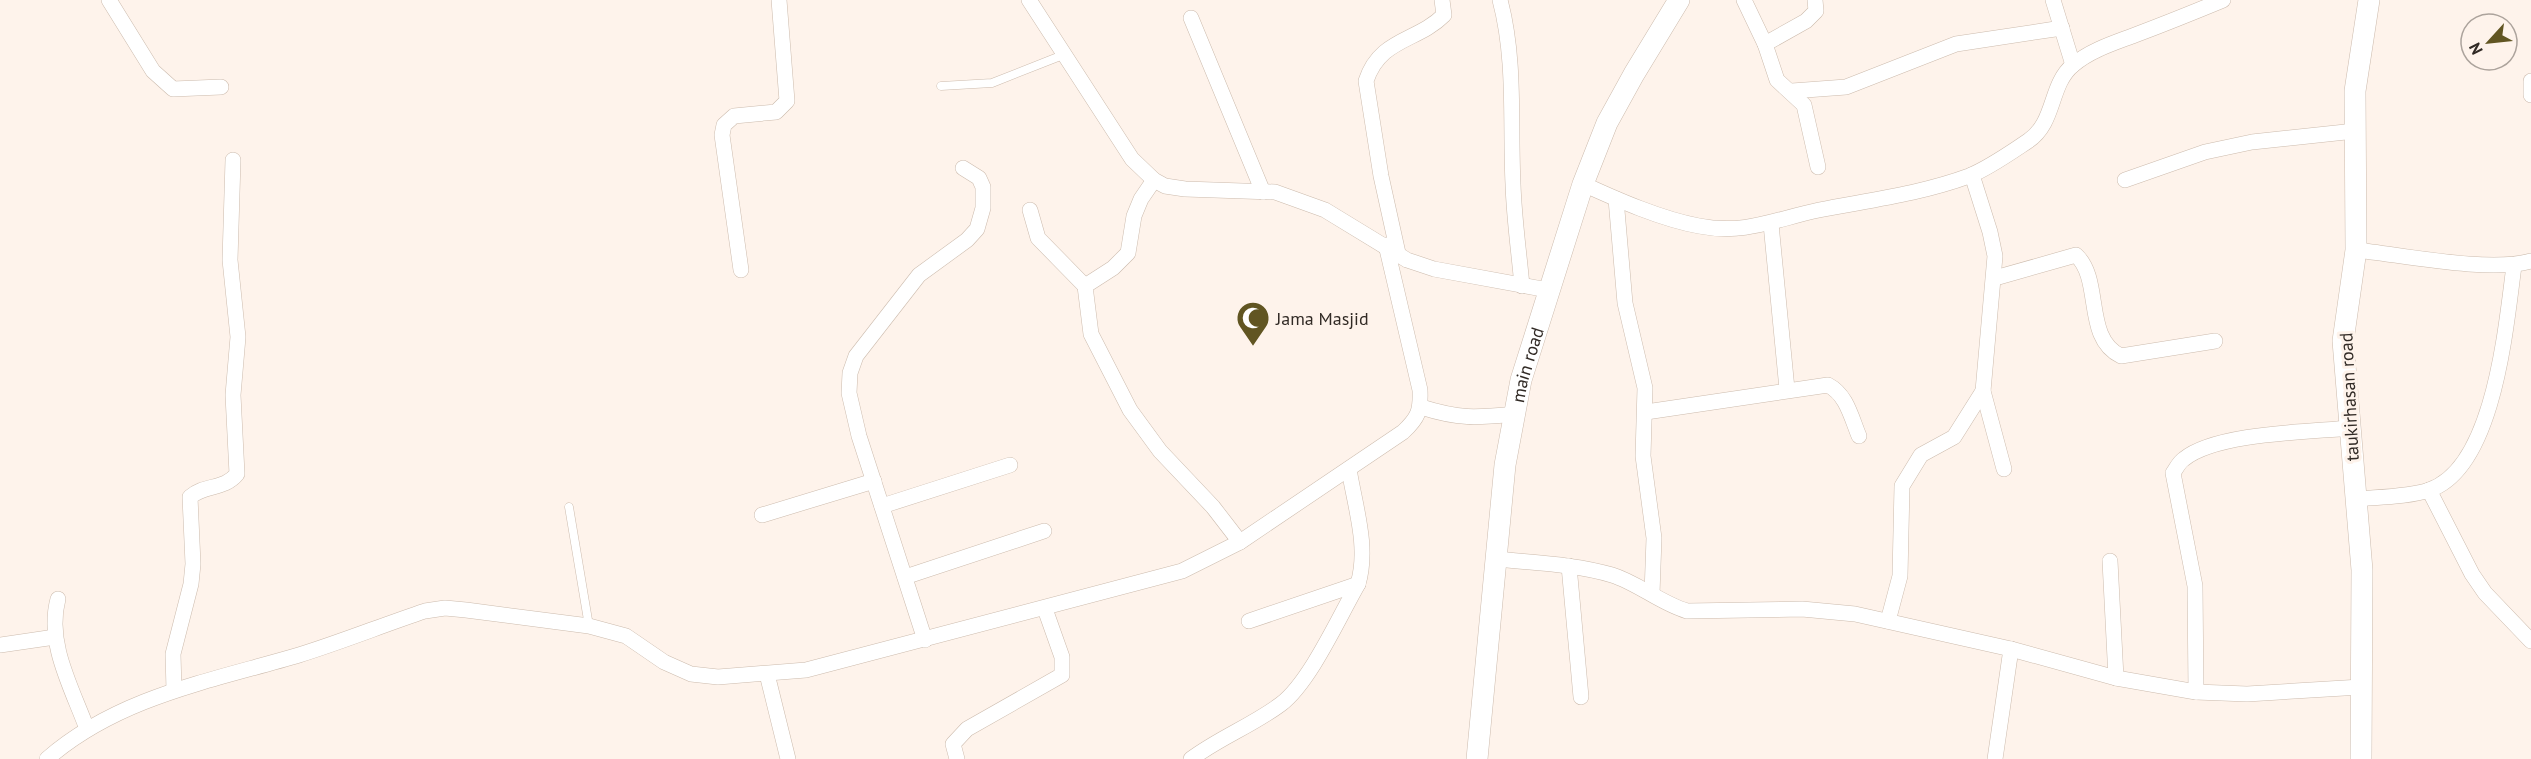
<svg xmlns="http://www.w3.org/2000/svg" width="2531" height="759" font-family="'PT Sans',sans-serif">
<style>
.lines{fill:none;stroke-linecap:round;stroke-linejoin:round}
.lane-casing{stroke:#ccbbad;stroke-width:9}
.street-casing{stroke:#ccbbad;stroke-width:16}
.secondary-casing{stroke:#ccbbad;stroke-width:22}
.lane{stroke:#fff;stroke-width:8}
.street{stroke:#fff;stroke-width:15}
.secondary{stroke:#fff;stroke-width:21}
.labels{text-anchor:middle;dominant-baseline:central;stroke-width:6;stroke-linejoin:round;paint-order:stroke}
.poi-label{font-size:18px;fill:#312a25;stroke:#fef3eb;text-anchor:start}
.street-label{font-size:18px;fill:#312a25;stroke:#fef3eb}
</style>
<rect width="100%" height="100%" fill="#fef3eb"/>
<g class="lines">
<g class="lane-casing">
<g id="lane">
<polyline points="941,86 992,83 1063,55"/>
<polyline points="569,507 589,626"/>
</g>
</g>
<g class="street-casing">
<g id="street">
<polyline points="109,0 153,71 173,89 221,87"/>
<polyline points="1029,0 1132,159 1154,180 1165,186 1185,189 1275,192 1325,210 1407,260 1434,269 1548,290"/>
<path d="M1500,0c16,60 10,123 13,184 1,34 6,68 9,102"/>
<polyline points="1744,0 1765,44 1777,80 1804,105 1818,167"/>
<polyline points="2053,0 2073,65"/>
<polyline points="1191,18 1263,192"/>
<polyline points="1765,44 1806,21 1816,11 1815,0"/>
<polyline points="2531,81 2531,95"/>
<polyline points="1792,91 1846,87 1956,44 2062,28"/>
<polyline points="1972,175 1990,232 1995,256 1983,391 2004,469"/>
<polyline points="1154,180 1141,199 1134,216 1128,253 1113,268 1085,286 1091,334 1130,410 1160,451 1213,507 1240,542"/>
<polyline points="2125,180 2205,152 2252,142 2355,131"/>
<path d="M1583,184c35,16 78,35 116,42 46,9 77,-7 120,-16 51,-10 101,-16 150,-34 20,-8 41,-23 59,-35 28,-19 21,-56 45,-76 18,-15 41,-22 62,-30 29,-11 59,-23 88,-35"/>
<polyline points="1616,199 1625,303 1645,388 1643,456 1654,538 1652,594"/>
<polyline points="1030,210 1038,238 1085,286"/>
<polyline points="1771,224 1787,389"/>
<path d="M2356,250c47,5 133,23 175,11"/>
<path d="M1398,253l-17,-77 -15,-95c14,-43 51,-39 78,-66l-2,-15"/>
<polyline points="741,270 722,135 724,125 734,116 776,112 787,101 779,0"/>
<path d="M1995,278l81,-23c27,25 7,83 45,101l94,-15"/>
<path d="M1421,407c38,12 54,11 94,7"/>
<path d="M1646,412l182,-27c19,10 23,32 31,51"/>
<polyline points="2429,490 2472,574 2485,593 2531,641"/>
<path d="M2356,499c21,-2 53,-2 73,-9 66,-22 77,-166 85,-224"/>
<polyline points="882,506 1010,465"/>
<polyline points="762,515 874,481"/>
<path d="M1496,559c38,4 79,5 116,16 26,8 48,28 75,36l115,-2 53,5 156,35 105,29 80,14 51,2 114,-7"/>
<polyline points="2110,561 2116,678"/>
<polyline points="1569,566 1581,697"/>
<polyline points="905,577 1044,531"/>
<path d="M58,599c-12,44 14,89 29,130"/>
<polyline points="1249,621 1358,584"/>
<polyline points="1888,621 1900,576 1902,486 1921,455 1954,437 1983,391"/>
<polyline points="925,640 859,436 849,393 850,373 856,356 919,275 967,240 977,229 983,208 983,187 979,178 963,168"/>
<polyline points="0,645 55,637"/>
<polyline points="767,674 788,759"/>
<path d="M174,690l-1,-36 18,-70 2,-20 -3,-67c15,-13 34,-7 47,-23l-4,-79 5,-58 -8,-77 3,-100"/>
<path d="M2196,692l-1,-106 -22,-113c3,-4 6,-11 11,-14 32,-26 124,-27 166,-31"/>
<path d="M47,759c71,-62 164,-78 252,-104 42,-13 84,-30 126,-44l20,-3 21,2 123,16 37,10 38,26 27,12 27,3 88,-7 376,-99 58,-29 163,-110c15,-14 18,-21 17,-42l-34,-145"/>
<polyline points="957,759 953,744 967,729 1062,675 1062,657 1045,609"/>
<path d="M1191,759c28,-21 62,-34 90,-55 29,-22 58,-87 77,-120 11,-37 -3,-77 -9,-115"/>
<polyline points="1995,759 2011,649"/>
</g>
</g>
<g class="secondary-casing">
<g id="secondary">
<path id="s1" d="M1477,759l28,-294 16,-85 62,-196 24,-61 27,-49 45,-74"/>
<polyline points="2361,759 2362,570 2343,341 2356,250 2355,91 2369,0"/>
</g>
</g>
<use href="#lane" class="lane"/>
<use href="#street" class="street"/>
<use href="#secondary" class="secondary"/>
</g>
<defs>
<g id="mosque-pin" transform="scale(1.725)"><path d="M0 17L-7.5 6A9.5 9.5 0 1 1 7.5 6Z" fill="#615522" stroke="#fef3eb"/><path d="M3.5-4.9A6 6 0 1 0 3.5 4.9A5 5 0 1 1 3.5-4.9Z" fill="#fff"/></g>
</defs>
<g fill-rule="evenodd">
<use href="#mosque-pin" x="1253" y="318"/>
</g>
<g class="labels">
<g class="poi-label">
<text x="1276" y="318">Jama Masjid</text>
</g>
<g class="street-label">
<text stroke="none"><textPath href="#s1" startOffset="398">main road</textPath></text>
<text transform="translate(2349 397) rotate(-93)">taukirhasan road</text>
</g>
</g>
<g transform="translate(2489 42) rotate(243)"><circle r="28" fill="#fef3eb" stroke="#aca39c" stroke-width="1.5"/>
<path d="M0-4.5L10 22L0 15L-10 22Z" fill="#615522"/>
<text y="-9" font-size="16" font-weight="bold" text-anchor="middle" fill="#312a25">N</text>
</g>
</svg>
